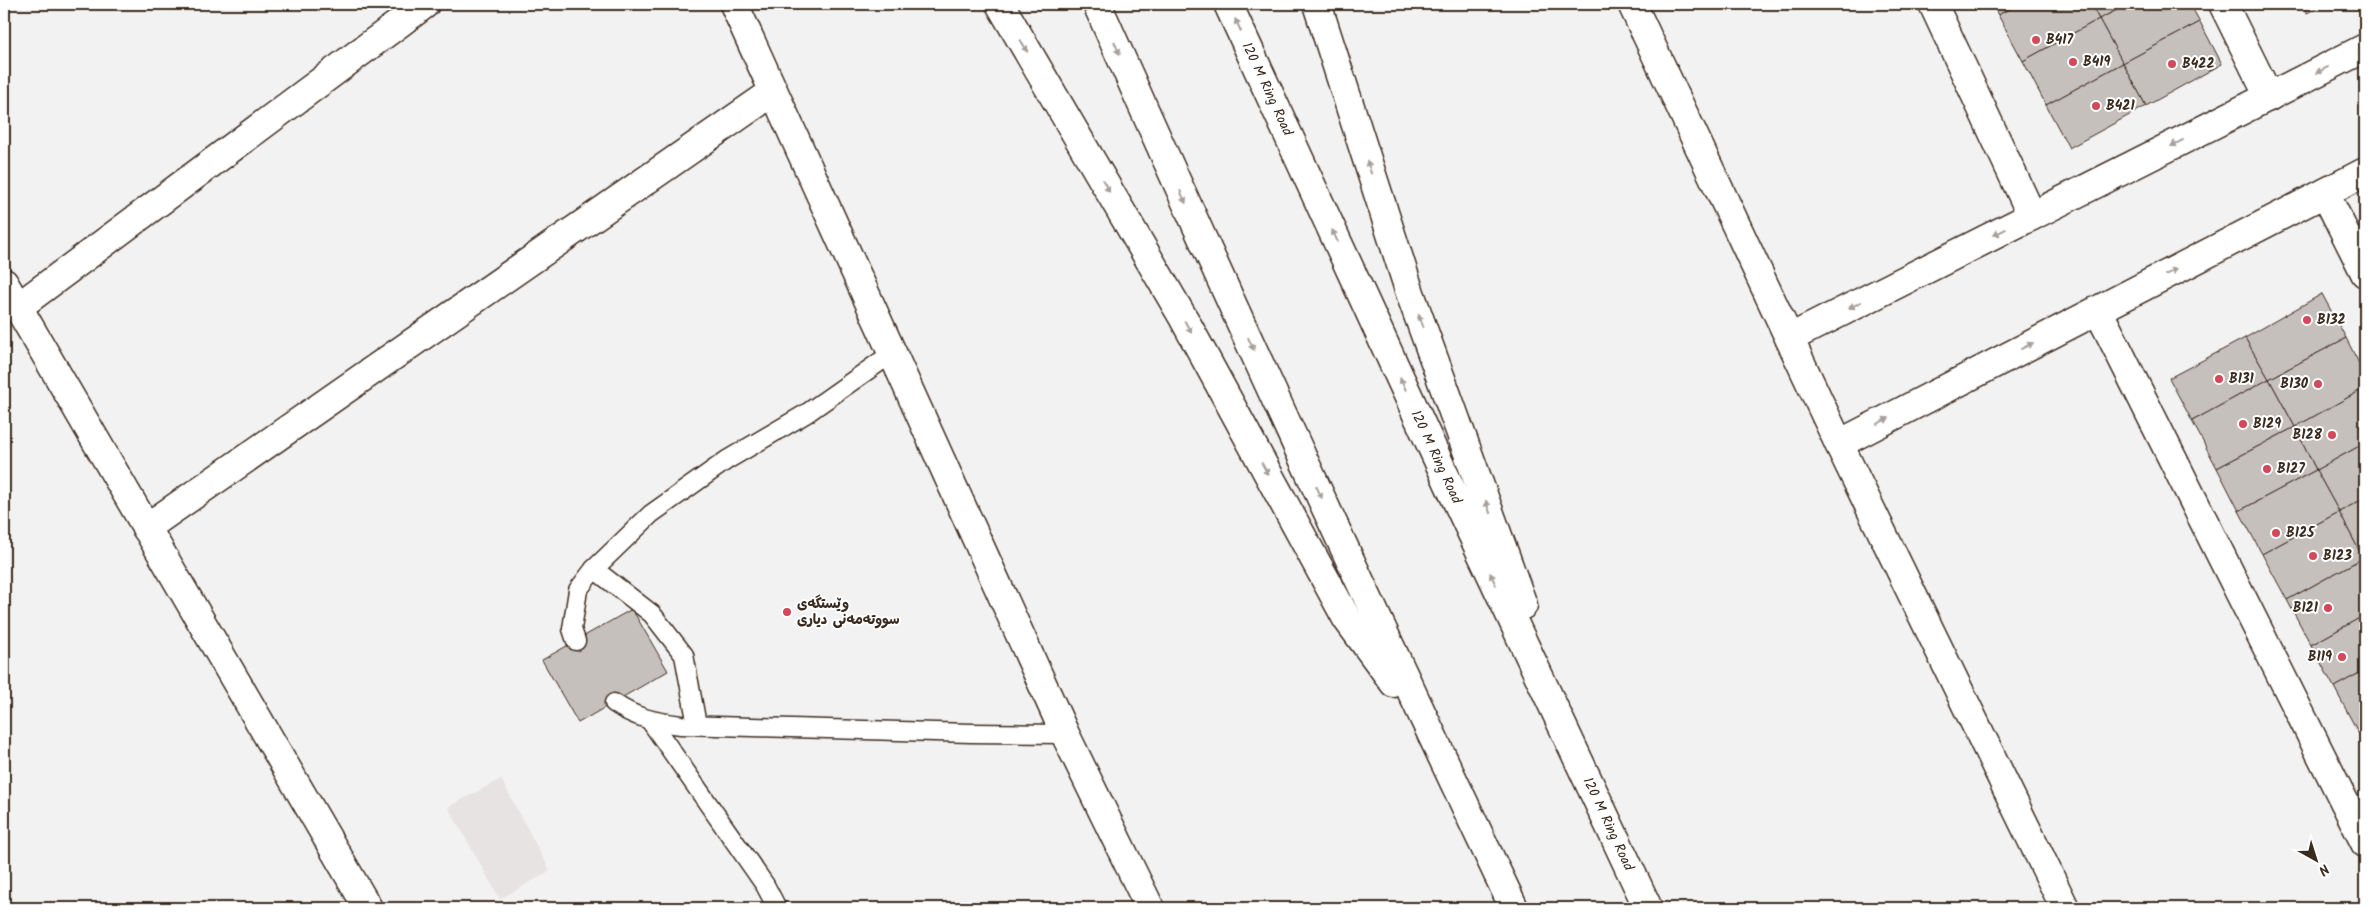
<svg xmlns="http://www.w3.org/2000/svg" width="2369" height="912" font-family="Kalam,'Playpen Sans Arabic',sans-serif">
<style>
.built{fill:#e6e3e2}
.building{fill:#c6c0bd;stroke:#3b2a1e}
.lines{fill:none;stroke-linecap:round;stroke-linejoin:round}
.service-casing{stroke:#3b2a1e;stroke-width:21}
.minor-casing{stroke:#3b2a1e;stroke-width:31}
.tertiary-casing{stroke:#3b2a1e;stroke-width:31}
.motorway-casing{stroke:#3b2a1e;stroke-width:31}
.service{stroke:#fff;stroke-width:18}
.minor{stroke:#fff;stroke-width:28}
.tertiary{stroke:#fff;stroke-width:28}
.motorway{stroke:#fff;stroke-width:28}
.oneway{fill:#a79f9a}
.poi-dot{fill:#d1495b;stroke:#fff;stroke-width:2}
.labels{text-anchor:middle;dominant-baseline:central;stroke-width:4;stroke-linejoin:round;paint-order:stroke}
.poi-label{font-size:14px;font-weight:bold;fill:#3b2a1e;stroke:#fff;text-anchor:start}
.street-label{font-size:14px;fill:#3b2a1e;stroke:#fff}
</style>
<rect width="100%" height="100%" fill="#f3f2f2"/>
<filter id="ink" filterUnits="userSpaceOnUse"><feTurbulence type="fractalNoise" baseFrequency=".02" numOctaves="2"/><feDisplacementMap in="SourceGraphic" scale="10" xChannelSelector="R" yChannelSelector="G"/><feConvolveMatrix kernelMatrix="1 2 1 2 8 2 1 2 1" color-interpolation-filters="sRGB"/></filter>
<g filter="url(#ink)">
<polygon class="built" points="501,779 550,871 500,899 448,807"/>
<g class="building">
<polygon points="1992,4 2019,4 1998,15"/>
<polygon points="2019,4 2091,4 2099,19 2023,61 1998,15"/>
<polygon points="2091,4 2129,4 2099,19"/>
<polygon points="2129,4 2190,4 2200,22 2123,63 2099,19"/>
<polygon points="2302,4 2324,4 2307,13"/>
<polygon points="2099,19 2123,63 2046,105 2023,61"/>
<polygon points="2200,22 2222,64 2146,106 2123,63"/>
<polygon points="2123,63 2146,106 2069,148 2046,105"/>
<polygon points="2322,294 2346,338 2269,379 2245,338"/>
<polygon points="2245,338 2269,379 2192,421 2169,378"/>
<polygon points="2346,338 2365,375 2365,388 2295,427 2269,379"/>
<polygon points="2269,379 2295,427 2217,468 2192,421"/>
<polygon points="2365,388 2365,443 2316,470 2295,427"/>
<polygon points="2295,427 2316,470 2239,511 2217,468"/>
<polygon points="2365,443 2365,498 2339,512 2316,470"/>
<polygon points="2316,470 2339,512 2262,554 2239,511"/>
<polygon points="2365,498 2365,557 2363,558 2339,512"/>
<polygon points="2339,512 2363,558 2287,600 2262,554"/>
<polygon points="2363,558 2365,562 2365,615 2311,645 2287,600"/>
<polygon points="632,609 668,671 578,723 542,660"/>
<polygon points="2365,615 2365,670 2334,687 2311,645"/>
<polygon points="2365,670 2365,730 2359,734 2334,687"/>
<polygon points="2365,730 2365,746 2359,734"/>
</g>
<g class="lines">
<g class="service-casing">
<g id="service">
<polyline points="594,569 652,614 684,655 697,725"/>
<polyline points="576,641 572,629 578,590 594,569 651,514 727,460 807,413 891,354"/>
<path d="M614,703c21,15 42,19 67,22l290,8 94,1"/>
<polyline points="651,722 765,885 777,908"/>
</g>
</g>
<g class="minor-casing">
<g id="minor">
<polyline points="1933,4 2032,216"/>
<polyline points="2223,4 2269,97"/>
<polyline points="2325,193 2365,273"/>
<polyline points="4,283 368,908"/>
<polyline points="18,307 425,4"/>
<polyline points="2098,310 2365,843"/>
<polyline points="1790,338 2365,48"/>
<polyline points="1839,444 2365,172"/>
<polyline points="146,528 773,92"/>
</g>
</g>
<g class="tertiary-casing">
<g id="tertiary">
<polyline points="734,4 1065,734 1150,908"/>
<polyline points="1632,4 1839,444 2065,908"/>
</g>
</g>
<g class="motorway-casing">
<g id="motorway">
<polyline points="1000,4 1184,319 1347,619 1394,683"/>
<path d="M1097,4c135,303 274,605 417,904"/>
<polyline points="1228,4 1459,506 1648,908"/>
<polyline points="1317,4 1410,293 1523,605"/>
</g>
</g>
<use href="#service" class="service"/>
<use href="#minor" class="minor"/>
<use href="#tertiary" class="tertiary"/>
<use href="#motorway" class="motorway"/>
</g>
<defs><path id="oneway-solid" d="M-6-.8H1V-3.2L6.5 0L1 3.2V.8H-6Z" transform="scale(1.25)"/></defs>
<g class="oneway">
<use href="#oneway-solid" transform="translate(1238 25) rotate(-115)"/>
<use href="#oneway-solid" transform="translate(1024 46) rotate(60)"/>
<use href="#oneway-solid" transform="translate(1117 48) rotate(66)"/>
<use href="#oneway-solid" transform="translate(2322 70) rotate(153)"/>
<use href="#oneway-solid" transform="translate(2177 143) rotate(153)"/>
<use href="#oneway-solid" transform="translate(1369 167) rotate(-108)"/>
<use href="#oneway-solid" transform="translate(1106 186) rotate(60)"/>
<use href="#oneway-solid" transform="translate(1183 197) rotate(66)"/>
<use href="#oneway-solid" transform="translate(2000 232) rotate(153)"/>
<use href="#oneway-solid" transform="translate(1335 236) rotate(-115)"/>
<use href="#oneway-solid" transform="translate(2171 272) rotate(-27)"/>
<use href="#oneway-solid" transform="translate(1855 305) rotate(153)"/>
<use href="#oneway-solid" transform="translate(1421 321) rotate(-111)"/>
<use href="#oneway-solid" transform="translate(1188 327) rotate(61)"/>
<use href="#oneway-solid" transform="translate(1251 344) rotate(65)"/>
<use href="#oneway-solid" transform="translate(2027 346) rotate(-27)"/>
<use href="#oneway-solid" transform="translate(1403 384) rotate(-115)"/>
<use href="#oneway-solid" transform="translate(1883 421) rotate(-27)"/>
<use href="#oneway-solid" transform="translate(1265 469) rotate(61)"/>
<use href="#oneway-solid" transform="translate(1319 492) rotate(65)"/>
<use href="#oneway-solid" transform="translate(1488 507) rotate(-109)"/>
<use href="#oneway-solid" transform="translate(1493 579) rotate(-115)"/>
</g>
</g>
<g class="poi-dot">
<circle cx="2036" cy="40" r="5"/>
<circle cx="2073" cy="62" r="5"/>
<circle cx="2172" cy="64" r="5"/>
<circle cx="2096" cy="106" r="5"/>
<circle cx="2307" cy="320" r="5"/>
<circle cx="2219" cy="379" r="5"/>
<circle cx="2318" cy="384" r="5"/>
<circle cx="2243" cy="424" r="5"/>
<circle cx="2332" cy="435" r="5"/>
<circle cx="2267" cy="469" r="5"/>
<circle cx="2276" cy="533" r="5"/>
<circle cx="2313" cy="556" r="5"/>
<circle cx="2328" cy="608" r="5"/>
<circle cx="787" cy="612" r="5"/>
<circle cx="2342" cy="657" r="5"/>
</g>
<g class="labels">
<g class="poi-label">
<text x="2046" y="40">B417</text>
<text x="2083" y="62">B419</text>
<text x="2182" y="64">B422</text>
<text x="2106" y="106">B421</text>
<text x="2317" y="320">B132</text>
<text x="2229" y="379">B131</text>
<text x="2308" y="384" text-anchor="end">B130</text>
<text x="2253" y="424">B129</text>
<text x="2322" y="435" text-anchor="end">B128</text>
<text x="2277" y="469">B127</text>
<text x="2286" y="533">B125</text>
<text x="2323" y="556">B123</text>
<text x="797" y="604">وێستگەی<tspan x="797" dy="16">سووتەمەنی دیاری</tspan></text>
<text x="2318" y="608" text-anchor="end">B121</text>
<text x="2332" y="657" text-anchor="end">B119</text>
</g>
<g class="street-label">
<text transform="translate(1267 89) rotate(65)">120 M Ring Road</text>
<text transform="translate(1436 457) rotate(65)">120 M Ring Road</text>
<text transform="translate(1608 824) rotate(65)">120 M Ring Road</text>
</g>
</g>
<rect width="2369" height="912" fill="none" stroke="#fff" stroke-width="20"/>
<rect x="10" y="10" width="2349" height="892" fill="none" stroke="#3b2a1e" stroke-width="2" filter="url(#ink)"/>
<g transform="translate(2316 860) rotate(141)" stroke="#ffffff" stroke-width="4" paint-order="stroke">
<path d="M0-4L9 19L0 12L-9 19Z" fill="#3b2a1e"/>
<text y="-8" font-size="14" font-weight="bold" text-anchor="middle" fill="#3b2a1e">N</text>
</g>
</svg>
